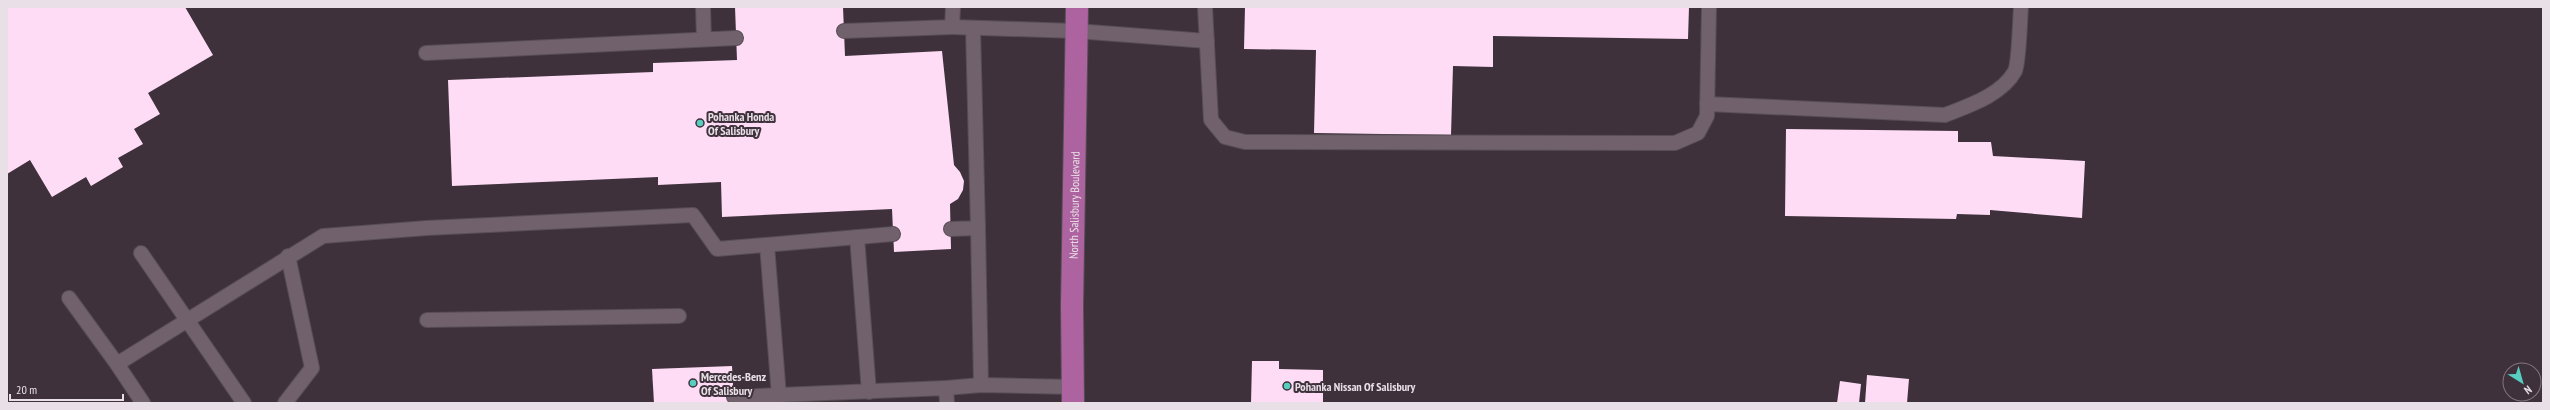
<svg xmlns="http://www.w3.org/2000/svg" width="2550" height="410" font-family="'PT Sans Narrow',sans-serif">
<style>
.building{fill:#fedcf6}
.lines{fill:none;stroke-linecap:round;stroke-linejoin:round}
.service-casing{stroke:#584d55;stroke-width:16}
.primary-casing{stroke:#584d55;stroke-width:24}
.service{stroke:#70616c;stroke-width:14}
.primary{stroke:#ad63a0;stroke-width:22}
.poi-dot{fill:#58cec0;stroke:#3e313b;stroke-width:1.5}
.labels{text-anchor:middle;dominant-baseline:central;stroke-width:4;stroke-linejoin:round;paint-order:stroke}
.poi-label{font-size:12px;font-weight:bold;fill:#e9e0e7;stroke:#3e313b;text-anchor:start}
.street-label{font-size:12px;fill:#e9e0e7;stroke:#3e313b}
</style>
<rect width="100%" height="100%" fill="#3e313b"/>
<g class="building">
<polygon points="7,7 185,7 213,55 148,93 160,114 134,129 143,144 118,158 123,167 91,186 86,177 52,197 30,160 7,174"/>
<polygon points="735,7 843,7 845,56 942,51 954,165 960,172 964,181 963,190 958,199 950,204 951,249 894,252 892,209 722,217 721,182 658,185 658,177 452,186 448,80 653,72 653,63 737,60"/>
<polygon points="1245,7 1689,7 1688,39 1493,36 1493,67 1453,66 1451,135 1314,133 1316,50 1244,49"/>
<polygon points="1786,129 1958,131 1958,142 1991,142 1993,156 2085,161 2082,218 1990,210 1990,215 1957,214 1956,219 1785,216"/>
<polygon points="1252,361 1279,361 1279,369 1323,370 1323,403 1251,403"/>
<polygon points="732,366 734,403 654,403 652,369"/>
<polygon points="1867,375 1909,379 1907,403 1865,403"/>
<polygon points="1840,381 1861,384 1859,403 1837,403"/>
</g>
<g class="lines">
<g class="service-casing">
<g id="service">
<polyline points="703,7 704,39"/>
<polyline points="1205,7 1211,120 1225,137 1245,142 1675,143 1698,133 1707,116 1709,7"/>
<polyline points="952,27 1076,31 1207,41"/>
<polyline points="844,31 952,27 953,7"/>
<polyline points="426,53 736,38"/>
<path d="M1707,104l238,11c23,-9 57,-20 70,-44 4,-8 5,-52 6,-64"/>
<polyline points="978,228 981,385"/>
<polyline points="951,229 978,228 973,28"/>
<polyline points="857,237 869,392"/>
<polyline points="767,245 779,396"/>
<polyline points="141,253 244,403"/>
<polyline points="69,298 117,364"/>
<polyline points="427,320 679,316"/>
<polyline points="946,388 981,385 1073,387"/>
<polyline points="734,397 946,388 947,403"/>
<polyline points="143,403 117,364 323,236 427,228 693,215 717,249 893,234"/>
<polyline points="285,403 312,368 288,256"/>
</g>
</g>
<g class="primary-casing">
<g id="primary">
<path id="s1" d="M1073,403l-1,-97 5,-299"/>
</g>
</g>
<use href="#service" class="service"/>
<use href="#primary" class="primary"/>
</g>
<g class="poi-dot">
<circle cx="700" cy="123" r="4"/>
<circle cx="693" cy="383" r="4"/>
<circle cx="1287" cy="386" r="4"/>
</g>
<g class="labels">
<g class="poi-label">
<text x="708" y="116">Pohanka Honda<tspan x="708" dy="14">Of Salisbury</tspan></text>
<text x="701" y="376">Mercedes-Benz<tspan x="701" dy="14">Of Salisbury</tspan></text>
<text x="1295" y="386">Pohanka Nissan Of Salisbury</text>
</g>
<g class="street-label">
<text stroke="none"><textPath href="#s1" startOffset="198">North Salisbury Boulevard</textPath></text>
</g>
</g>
<rect width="2550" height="410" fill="none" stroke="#e9e0e7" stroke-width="16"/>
<g transform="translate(2522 382) rotate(143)"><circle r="19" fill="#3e313b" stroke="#827780"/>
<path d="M0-3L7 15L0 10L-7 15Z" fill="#58cec0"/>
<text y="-6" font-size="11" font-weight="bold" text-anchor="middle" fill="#e9e0e7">N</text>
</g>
<path d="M10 394v6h113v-6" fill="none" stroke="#e9e0e7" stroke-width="2"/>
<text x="16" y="394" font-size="12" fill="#e9e0e7" stroke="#3e313b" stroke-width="3" paint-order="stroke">20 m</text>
</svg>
